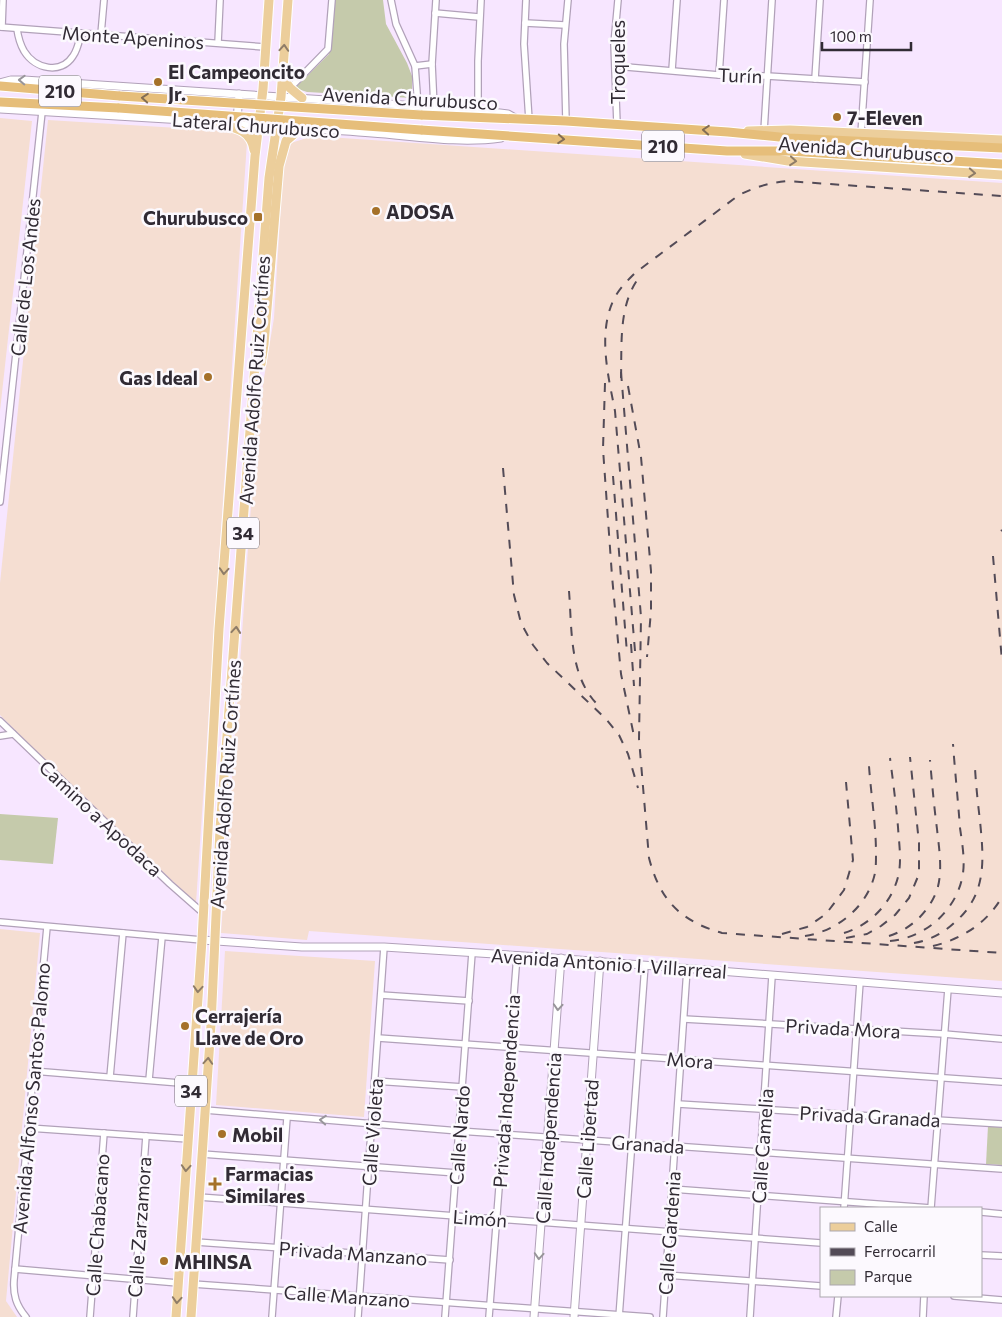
<svg xmlns="http://www.w3.org/2000/svg" width="1002" height="1317" font-family="Commissioner,sans-serif">
<style>
.industrial{fill:#f5ded2}
.green{fill:#c5caab}
.lines{fill:none;stroke-linecap:round;stroke-linejoin:round}
.minor-casing{stroke:#b1a1b9;stroke-width:8}
.tertiary-casing{stroke:#b1a1b9;stroke-width:9}
.primary-casing{stroke:#fff;stroke-width:11}
.trunk-casing{stroke:#fff;stroke-width:11}
.minor{stroke:#fff;stroke-width:5.5}
.tertiary{stroke:#fff;stroke-width:7}
.primary{stroke:#ecce9b;stroke-width:9}
.trunk{stroke:#e6be7a;stroke-width:9}
.rail{stroke:#534b57;stroke-width:2;stroke-dasharray:9 9;stroke-linecap:butt}
.trunk-bridge-casing{stroke:#fff;stroke-width:11;stroke-linecap:butt}
.trunk-bridge{stroke:#e6be7a;stroke-width:9}
.oneway{stroke:#8e7c68}
.oneway2{stroke:#98959a}
.oneway3{stroke:#826d54}
.poi-dot{fill:#a57129;stroke:#fcf9fe;stroke-width:2}
.labels{text-anchor:middle;dominant-baseline:central;stroke-width:5;stroke-linejoin:round;paint-order:stroke}
.shield{fill:#fcf9fe;stroke:#6e6971;stroke-width:1}
.shield-label{font-size:18px;font-weight:bold;fill:#312b34}
.street-label{font-size:19px;fill:#312b34;stroke:#fcf9fe}
.poi-label{font-size:19px;font-weight:bold;fill:#312b34;stroke:#fcf9fe;text-anchor:start}
</style>
<rect width="100%" height="100%" fill="#f7e6ff"/>
<g class="industrial">
<polygon points="0,118 32,121 0,411"/>
<polygon points="48,120 227,131 240,135 247,142 196,903 65,780 0,715 0,583"/>
<polygon points="313,136 1002,183 1002,981 309,931 307,940 221,933 257,420 274,318 283,169 291,143"/>
<polygon points="0,929 40,933 6,1301 17,1317 0,1317"/>
<polygon points="225,951 375,961 364,1117 216,1105"/>
</g>
<g class="green">
<polygon points="335,0 383,0 386,24 407,63 412,76 412,98 307,92 295,88 329,54"/>
<polygon points="0,814 58,818 53,864 0,860"/>
<polygon points="988,1126 1002,1127 1002,1165 986,1164"/>
</g>
<g class="lines">
<g class="minor-casing">
<g id="minor">
<polyline points="391,0 396,24 415,66 418,106"/>
<polyline points="526,0 524,44 529,120"/>
<polyline points="435,13 479,17"/>
<polyline points="525,23 565,25"/>
<polyline points="0,27 265,47"/>
<polyline points="2,27 3,0"/>
<path d="M17,29c1,7 3,15 7,22 11,18 37,24 49,5 5,-7 6,-15 8,-23"/>
<polyline points="101,34 104,0"/>
<polyline points="218,43 220,0"/>
<polyline points="415,66 432,64"/>
<polyline points="615,66 719,75 767,76 865,82"/>
<polyline points="672,70 677,0"/>
<polyline points="719,75 724,0"/>
<polyline points="815,79 820,0"/>
<polyline points="290,88 328,49 332,0"/>
<polyline points="434,107 432,64 436,0"/>
<polyline points="478,110 478,61 481,0"/>
<polyline points="566,121 564,44 568,0"/>
<polyline points="617,124 614,44 618,0"/>
<polyline points="764,131 772,0"/>
<polyline points="861,134 870,0"/>
<polyline points="0,502 42,112"/>
<polyline points="0,721 170,884 203,913"/>
<polyline points="0,736 13,734"/>
<polyline points="0,922 202,940"/>
<polyline points="381,995 469,1001"/>
<polyline points="684,1019 944,1034 1002,1039"/>
<polyline points="378,1038 1002,1082"/>
<polyline points="33,1071 192,1084"/>
<polyline points="110,1077 123,933"/>
<polyline points="149,1080 162,937"/>
<polyline points="375,1081 463,1087"/>
<polyline points="678,1104 1002,1124"/>
<polyline points="205,1110 459,1131 1002,1169"/>
<polyline points="29,1128 188,1139"/>
<polyline points="202,1154 457,1173"/>
<polyline points="672,1189 931,1208"/>
<polyline points="199,1197 821,1243"/>
<polyline points="844,1208 860,982"/>
<polyline points="931,1208 948,989"/>
<polyline points="981,1212 1002,1214"/>
<polyline points="196,1242 450,1260"/>
<polyline points="981,1255 1002,1256"/>
<polyline points="15,1269 178,1283"/>
<polyline points="666,1275 821,1286"/>
<polyline points="193,1284 650,1317"/>
<polyline points="954,1296 1002,1300"/>
<path d="M26,1317c-10,-12 -13,-22 -12,-37l33,-353"/>
<polyline points="90,1317 104,1133"/>
<polyline points="133,1317 146,1136"/>
<polyline points="272,1317 287,1118"/>
<polyline points="358,1317 384,947"/>
<polyline points="445,1317 472,953"/>
<polyline points="489,1317 517,955"/>
<polyline points="619,1317 645,965"/>
<polyline points="663,1317 687,969"/>
<polyline points="750,1317 772,976"/>
<polyline points="836,1317 838,1296"/>
<polyline points="923,1317 924,1296"/>
</g>
</g>
<g class="tertiary-casing">
<g id="tertiary">
<polyline points="0,83 11,80 24,80 418,106 500,113 508,114 515,118"/>
<polyline points="0,109 217,122"/>
<polyline points="237,121 239,94"/>
<path d="M227,123c48,4 97,6 145,10 42,3 87,11 129,5"/>
<polyline points="202,940 302,947 384,947 540,957 1002,993"/>
<polyline points="534,1317 561,958"/>
<polyline points="574,1317 600,961"/>
</g>
</g>
<g class="primary-casing">
<g id="primary">
<polyline points="282,77 290,88 302,98"/>
<path d="M213,122c18,5 38,6 41,28"/>
<polyline points="748,131 790,130 1002,140"/>
<polyline points="745,154 788,161 1002,175"/>
<polyline points="261,364 264,344 279,166 286,141 301,128"/>
<polyline points="176,1317 202,940 219,629 255,156 263,89 269,0"/>
<polyline points="191,1317 211,1025 220,829 269,178 281,97 288,0"/>
</g>
</g>
<g class="trunk-casing">
<g id="trunk">
<polyline points="0,86 120,96"/>
<polyline points="0,102 119,108"/>
<polyline points="421,115 566,121 728,132 789,138 1002,148"/>
<polyline points="421,130 727,151 788,151 1002,164"/>
</g>
</g>
<use href="#minor" class="minor"/>
<use href="#tertiary" class="tertiary"/>
<use href="#primary" class="primary"/>
<use href="#trunk" class="trunk"/>
<g class="rail">
<path d="M621,372l20,245 -2,122 10,119c11,42 31,63 73,75l280,20"/>
<path d="M621,378c1,-35 -3,-75 20,-103"/>
<polyline points="605,383 603,449 612,576 621,674 634,736"/>
<polyline points="628,386 641,457 651,571 651,611 647,657"/>
<polyline points="503,468 514,595 521,623 533,645 547,663 606,719 619,735 628,754 638,788"/>
<polyline points="613,476 627,653"/>
<polyline points="1001,531 1002,530"/>
<polyline points="993,556 1002,661"/>
<path d="M569,591c3,37 0,83 27,112"/>
<polyline points="631,644 634,686"/>
<path d="M635,651l-20,-240c-7,-36 -18,-80 0,-114 5,-9 13,-17 20,-24l104,-78c16,-8 30,-12 48,-14l215,15"/>
<path d="M844,933c26,-8 47,-29 54,-56 4,-16 1,-33 0,-50 -2,-23 -5,-46 -8,-69"/>
<polyline points="782,934 807,927 826,914 844,890 853,860 846,782"/>
<path d="M805,936c33,-5 63,-30 70,-63 1,-6 1,-13 1,-19 0,-30 -5,-59 -7,-88"/>
<path d="M889,936c22,-7 40,-24 48,-46 6,-19 2,-42 0,-61 -3,-23 -5,-46 -7,-69"/>
<polyline points="846,938 867,934 881,926 895,915 909,898 919,874 919,843 910,757"/>
<path d="M890,941c36,-3 68,-32 73,-68 2,-14 -1,-31 -3,-45 -2,-28 -5,-56 -7,-84"/>
<path d="M914,943c16,-3 28,-9 40,-20 33,-28 30,-62 26,-102 -2,-17 -4,-35 -5,-53"/>
<path d="M933,946c29,-7 54,-23 69,-49"/>
</g>
<g class="trunk-bridge-casing">
<g id="trunk-bridge">
<polyline points="120,96 421,115"/>
<polyline points="119,108 421,130"/>
</g>
</g>
<use href="#trunk-bridge" class="trunk-bridge"/>
</g>
<defs><path id="oneway-chevron" d="M-2-3.5L2.5 0L-2 3.5" fill="none" stroke-width="1.6" stroke-linecap="round" stroke-linejoin="round" transform="scale(1.25)"/></defs>
<g class="oneway">
<use href="#oneway-chevron" transform="translate(284 48) rotate(-86)"/>
<use href="#oneway-chevron" transform="translate(793 161) rotate(5)"/>
<use href="#oneway-chevron" transform="translate(972 173) rotate(4)"/>
<use href="#oneway-chevron" transform="translate(224 571) rotate(94)"/>
<use href="#oneway-chevron" transform="translate(236 630) rotate(-85)"/>
<use href="#oneway-chevron" transform="translate(198 989) rotate(94)"/>
<use href="#oneway-chevron" transform="translate(208 1061) rotate(-86)"/>
<use href="#oneway-chevron" transform="translate(186 1168) rotate(94)"/>
<use href="#oneway-chevron" transform="translate(177 1300) rotate(94)"/>
</g>
<g class="oneway2">
<use href="#oneway-chevron" transform="translate(22 80) rotate(-178)"/>
<use href="#oneway-chevron" transform="translate(558 1007) rotate(94)"/>
<use href="#oneway-chevron" transform="translate(323 1120) rotate(-176)"/>
<use href="#oneway-chevron" transform="translate(539 1256) rotate(94)"/>
</g>
<g class="oneway3">
<use href="#oneway-chevron" transform="translate(145 98) rotate(-176)"/>
<use href="#oneway-chevron" transform="translate(706 130) rotate(-176)"/>
<use href="#oneway-chevron" transform="translate(561 139) rotate(4)"/>
</g>
<g class="poi-dot">
<circle cx="158" cy="82" r="5"/>
<circle cx="837" cy="117" r="5"/>
<circle cx="376" cy="211" r="5"/>
<rect x="253" y="212" width="10" height="10" rx="2.5"/>
<circle cx="208" cy="377" r="5"/>
<circle cx="185" cy="1026" r="5"/>
<circle cx="222" cy="1134" r="5"/>
<path d="M212.5 1176.5h5v5h5v5h-5v5h-5v-5h-5v-5h5z"/>
<circle cx="164" cy="1261" r="5"/>
</g>
<g class="labels">
<g class="shield">
<rect x="39" y="75.5" width="42" height="31" rx="4"/>
<rect x="642" y="130.5" width="42" height="31" rx="4"/>
<rect x="227" y="517.5" width="32" height="31" rx="4"/>
<rect x="175" y="1075.5" width="32" height="31" rx="4"/>
</g>
<g class="shield-label">
<text x="60" y="91">210</text>
<text x="663" y="146">210</text>
<text x="243" y="533">34</text>
<text x="191" y="1091">34</text>
</g>
<g class="street-label">
<text transform="translate(133 37) rotate(4)">Monte Apeninos</text>
<text transform="translate(617 62) rotate(-90)">Troqueles</text>
<text transform="translate(740 75) rotate(2)">Turín</text>
<text transform="translate(410 98) rotate(3)">Avenida Churubusco</text>
<text transform="translate(256 125) rotate(4)">Lateral Churubusco</text>
<text transform="translate(866 149) rotate(4)">Avenida Churubusco</text>
<text transform="translate(25 277) rotate(-84)">Calle de Los Andes</text>
<text transform="translate(254 380) rotate(-86)">Avenida Adolfo Ruiz Cortínes</text>
<text transform="translate(225 784) rotate(-86)">Avenida Adolfo Ruiz Cortínes</text>
<text transform="translate(101 818) rotate(43)">Camino a Apodaca</text>
<text transform="translate(609 963) rotate(4)">Avenida Antonio I. Villarreal</text>
<text transform="translate(843 1028) rotate(3)">Privada Mora</text>
<text transform="translate(690 1060) rotate(4)">Mora</text>
<text transform="translate(506 1091) rotate(-86)">Privada Independencia</text>
<text transform="translate(31 1098) rotate(-85)">Avenida Alfonso Santos Palomo</text>
<text transform="translate(870 1116) rotate(3)">Privada Granada</text>
<text transform="translate(372 1132) rotate(-86)">Calle Violeta</text>
<text transform="translate(459 1135) rotate(-86)">Calle Nardo</text>
<text transform="translate(548 1138) rotate(-86)">Calle Independencia</text>
<text transform="translate(587 1139) rotate(-86)">Calle Libertad</text>
<text transform="translate(648 1144) rotate(4)">Granada</text>
<text transform="translate(762 1146) rotate(-86)">Calle Camelia</text>
<text transform="translate(480 1218) rotate(4)">Limón</text>
<text transform="translate(97 1225) rotate(-86)">Calle Chabacano</text>
<text transform="translate(139 1227) rotate(-86)">Calle Zarzamora</text>
<text transform="translate(669 1233) rotate(-86)">Calle Gardenia</text>
<text transform="translate(353 1253) rotate(4)">Privada Manzano</text>
<text transform="translate(347 1296) rotate(4)">Calle Manzano</text>
</g>
<g class="poi-label">
<text x="168" y="71">El Campeoncito<tspan x="168" dy="22">Jr.</tspan></text>
<text x="847" y="117">7-Eleven</text>
<text x="386" y="211">ADOSA</text>
<text x="248" y="217" text-anchor="end">Churubusco</text>
<text x="198" y="377" text-anchor="end">Gas Ideal</text>
<text x="195" y="1015">Cerrajería<tspan x="195" dy="22">Llave de Oro</tspan></text>
<text x="232" y="1134">Mobil</text>
<text x="225" y="1173">Farmacias<tspan x="225" dy="22">Similares</tspan></text>
<text x="174" y="1261">MHINSA</text>
</g>
</g>
<rect x="820" y="1207" width="162" height="90" fill="#fcf9fe" stroke="#aba7ad"/>
<rect x="830" y="1223" width="25" height="8" fill="#ecce9b" stroke="#aba7ad"/>
<text x="864" y="1232" font-size="15" fill="#312b34">Calle</text>
<rect x="830" y="1248" width="25" height="8" fill="#534b57" stroke="#aba7ad"/>
<text x="864" y="1257" font-size="15" fill="#312b34">Ferrocarril</text>
<rect x="830" y="1270" width="25" height="15" fill="#c5caab" stroke="#aba7ad"/>
<text x="864" y="1282" font-size="15" fill="#312b34">Parque</text>
<path d="M822 42v8h89v-8" fill="none" stroke="#312b34" stroke-width="2.5"/>
<text x="830" y="42" font-size="15" fill="#312b34" stroke="#fcf9fe" stroke-width="4" paint-order="stroke">100 m</text>
</svg>
